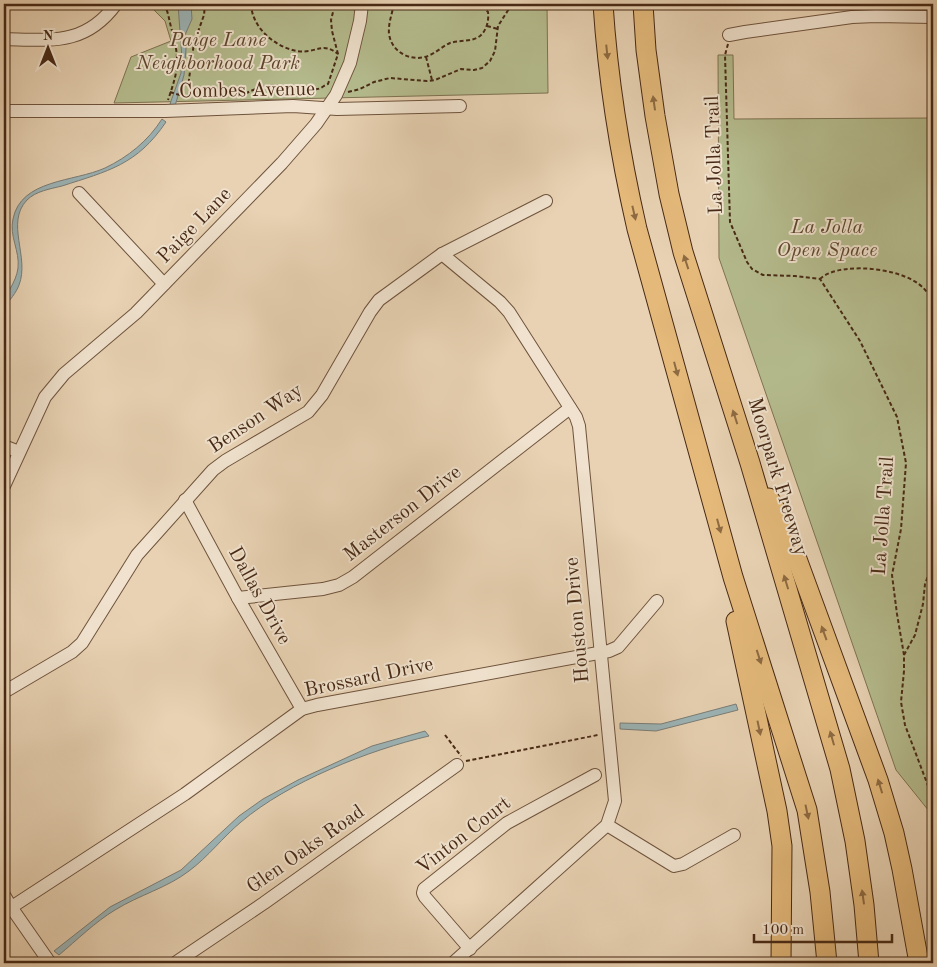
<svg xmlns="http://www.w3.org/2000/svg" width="937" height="967" font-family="'Old Standard TT',serif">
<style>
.green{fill:#b5bc8e;stroke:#7e7252}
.water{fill:#9cb5b8;stroke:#7a7d77}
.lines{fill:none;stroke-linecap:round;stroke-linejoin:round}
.minor-casing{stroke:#6f533c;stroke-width:14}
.highway-casing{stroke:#472915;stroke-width:21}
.path{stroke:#472915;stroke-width:2;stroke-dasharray:4 2.5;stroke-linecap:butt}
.minor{stroke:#f0e2ce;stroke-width:12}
.highway{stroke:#e4b97a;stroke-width:19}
.oneway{fill:#8e6a42}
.labels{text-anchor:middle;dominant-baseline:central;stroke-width:4;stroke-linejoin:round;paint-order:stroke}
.park-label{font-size:20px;font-style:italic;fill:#5d462d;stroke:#f0e2ce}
.street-label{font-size:20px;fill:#472915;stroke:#f0e2ce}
</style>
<rect width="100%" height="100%" fill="#e8d2b3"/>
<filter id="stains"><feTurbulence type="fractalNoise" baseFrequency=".004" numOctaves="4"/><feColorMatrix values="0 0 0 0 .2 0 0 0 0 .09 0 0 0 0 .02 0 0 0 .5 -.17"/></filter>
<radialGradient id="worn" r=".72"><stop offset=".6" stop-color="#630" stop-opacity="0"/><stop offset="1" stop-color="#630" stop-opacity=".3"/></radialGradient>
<g class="green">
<polygon points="148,4 547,4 548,93 114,103 131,57 171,41 165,21"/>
<polygon points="718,55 733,55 734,119 933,118 933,816 896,770 719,258"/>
</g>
<g class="water">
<polygon points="178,4 191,4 192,19 185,35 186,49 184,75 175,106 170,104 181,73 182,59"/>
<path d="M162,119l4,3c-29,43 -58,49 -104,64 -12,3 -26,5 -35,14 -22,23 3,57 -8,85 -3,8 -9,15 -15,22 0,-13 12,-23 14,-39 2,-17 -9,-32 -5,-49 8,-40 61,-37 92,-51 23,-11 43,-27 57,-49z"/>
<polygon points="736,704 738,710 656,731 620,729 620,723 661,724"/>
<path d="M425,731l4,5c-60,14 -141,46 -188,86 -18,15 -33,35 -52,49 -22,17 -50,24 -74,39 -20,12 -38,30 -56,45l-5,-4 56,-44 71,-37 58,-54 24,-17 35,-19 74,-34z"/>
</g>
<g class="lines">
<g class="minor-casing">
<g id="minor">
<polyline points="729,35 745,32 852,17 876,16 933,17"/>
<path d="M4,39c47,1 81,7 112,-35"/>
<polyline points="4,111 165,111 293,106 337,109 460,106"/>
<polyline points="79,193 164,284"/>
<polyline points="442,254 500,302 509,312 576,417 579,426 615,801 607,825 453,963"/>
<polyline points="4,446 19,452"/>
<polyline points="4,486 45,397 64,374 136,313 282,163 316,124 336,95 350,63 360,21 362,4"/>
<polyline points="185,500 238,598 302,709"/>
<polyline points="238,598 323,589 339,585 353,577 570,408"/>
<polyline points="4,692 72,652 82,643 137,555 213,470 225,461 308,412 322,395 370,312 379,300 442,254 546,201"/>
<polyline points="607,825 674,866 683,864 734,835"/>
<polyline points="4,895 11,907 50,963"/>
<polyline points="4,912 185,794 302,709 317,705 609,651 618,647 657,601"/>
<polyline points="470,949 425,897 423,893 424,889 507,823 595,775"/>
<polyline points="175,963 264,903 457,765"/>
</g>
</g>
<g class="highway-casing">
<g id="highway">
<path d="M603,4c5,76 17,151 34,225l96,348 74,233 13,82 7,71"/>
<polyline points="643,4 646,50 655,116 669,194 683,252 750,463 840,769 855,841 864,905 869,963"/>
<polyline points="769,498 786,529 878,780 894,833 902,869 919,963"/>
<polyline points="736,621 777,811 782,846 781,963"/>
</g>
</g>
<g class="path">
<path d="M164,4c4,7 5,15 7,23 9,33 8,41 -3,73"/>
<path d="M251,4c1,24 24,43 46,47 19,3 25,-10 41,3"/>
<path d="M394,4c-2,10 -6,20 -5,30 3,20 25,29 41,21 7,-3 13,-9 20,-12 9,-3 22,-1 30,-7 7,-6 9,-16 8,-24l-6,-7 -17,1 -10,-2"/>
<polyline points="487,26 498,29"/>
<polyline points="728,44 725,55 730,222 747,262 752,269 763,275 795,276 820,279 860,341 897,417 906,463 901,529 892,575 897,614 904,655 904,671 901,702 905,725 930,791"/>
<polyline points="426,57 432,80"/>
<polyline points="170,92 186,97 190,93 189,79 194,43 204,15 205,4"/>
<polyline points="348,92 360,89 374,82 390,78 427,81 435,80 461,69 474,70 482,68 490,61 495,51 498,26 512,4"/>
<path d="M240,97c10,-7 26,-13 38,-11 12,1 26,7 39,3 4,0 7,-4 11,-5l10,-30 -6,-23 -1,-11 4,-16"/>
<path d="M820,279c20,-20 102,-11 110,20 3,11 -2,22 -2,34 0,5 3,10 3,15 2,10 1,21 2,31"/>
<polyline points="933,423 932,432 933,440"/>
<polyline points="904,655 915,635 923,604 925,584 931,568 933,548"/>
<polyline points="445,735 461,756"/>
<polyline points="466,761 598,735"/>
</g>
<use href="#minor" class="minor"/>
<use href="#highway" class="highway"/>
</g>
<defs><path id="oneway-solid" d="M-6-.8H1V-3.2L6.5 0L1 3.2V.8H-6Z" transform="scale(1.25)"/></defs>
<g class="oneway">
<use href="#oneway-solid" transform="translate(607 52) rotate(84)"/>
<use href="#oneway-solid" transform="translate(654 103) rotate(-98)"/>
<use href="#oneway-solid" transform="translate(634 213) rotate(77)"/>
<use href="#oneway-solid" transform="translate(686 262) rotate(-108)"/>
<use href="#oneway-solid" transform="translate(676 369) rotate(75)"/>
<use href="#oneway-solid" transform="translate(735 417) rotate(-108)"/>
<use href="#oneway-solid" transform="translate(719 526) rotate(75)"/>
<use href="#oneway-solid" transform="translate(786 582) rotate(-107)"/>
<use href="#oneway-solid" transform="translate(824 633) rotate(-110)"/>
<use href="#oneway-solid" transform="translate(759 657) rotate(72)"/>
<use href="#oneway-solid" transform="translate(759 728) rotate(78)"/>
<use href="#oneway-solid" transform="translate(832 738) rotate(-106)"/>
<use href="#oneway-solid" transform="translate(880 786) rotate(-107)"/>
<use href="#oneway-solid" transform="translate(807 812) rotate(78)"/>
<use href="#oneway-solid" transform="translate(863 897) rotate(-98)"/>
</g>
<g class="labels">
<g class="park-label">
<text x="218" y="41">Paige Lane<tspan x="218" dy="23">Neighborhood Park</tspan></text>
<text x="827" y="228">La Jolla<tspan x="827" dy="23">Open Space</tspan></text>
</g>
<g class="street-label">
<text transform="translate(247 91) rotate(-1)">Combes Avenue</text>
<text transform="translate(715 155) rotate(-92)">La Jolla Trail</text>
<text transform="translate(195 226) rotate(-46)">Paige Lane</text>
<text transform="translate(256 419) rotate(-34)">Benson Way</text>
<text transform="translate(777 477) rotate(73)">Moorpark Freeway</text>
<text transform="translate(403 514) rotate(-38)">Masterson Drive</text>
<text transform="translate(884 516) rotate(-86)">La Jolla Trail</text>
<text transform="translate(259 596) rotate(61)">Dallas Drive</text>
<text transform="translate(578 620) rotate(-95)">Houston Drive</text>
<text transform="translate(369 678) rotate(-12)">Brossard Drive</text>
<text transform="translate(464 836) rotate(-38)">Vinton Court</text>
<text transform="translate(306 850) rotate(-35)">Glen Oaks Road</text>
</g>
</g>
<rect width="937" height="967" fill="none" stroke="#e8d2b3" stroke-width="20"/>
<rect x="5" y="5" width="927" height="957" fill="none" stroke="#472915" stroke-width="2.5"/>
<rect x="10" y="10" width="917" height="947" fill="none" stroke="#472915"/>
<g transform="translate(48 48)" stroke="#f0e2ce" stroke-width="4" paint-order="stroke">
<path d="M0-4L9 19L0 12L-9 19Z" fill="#472915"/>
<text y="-8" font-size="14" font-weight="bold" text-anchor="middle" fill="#472915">N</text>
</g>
<path d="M754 934v8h138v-8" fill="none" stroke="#472915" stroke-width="2.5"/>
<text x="762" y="934" font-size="15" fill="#472915" stroke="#f0e2ce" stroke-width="4" paint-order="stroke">100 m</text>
<rect width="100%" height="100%" filter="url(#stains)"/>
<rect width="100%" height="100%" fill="url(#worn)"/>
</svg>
